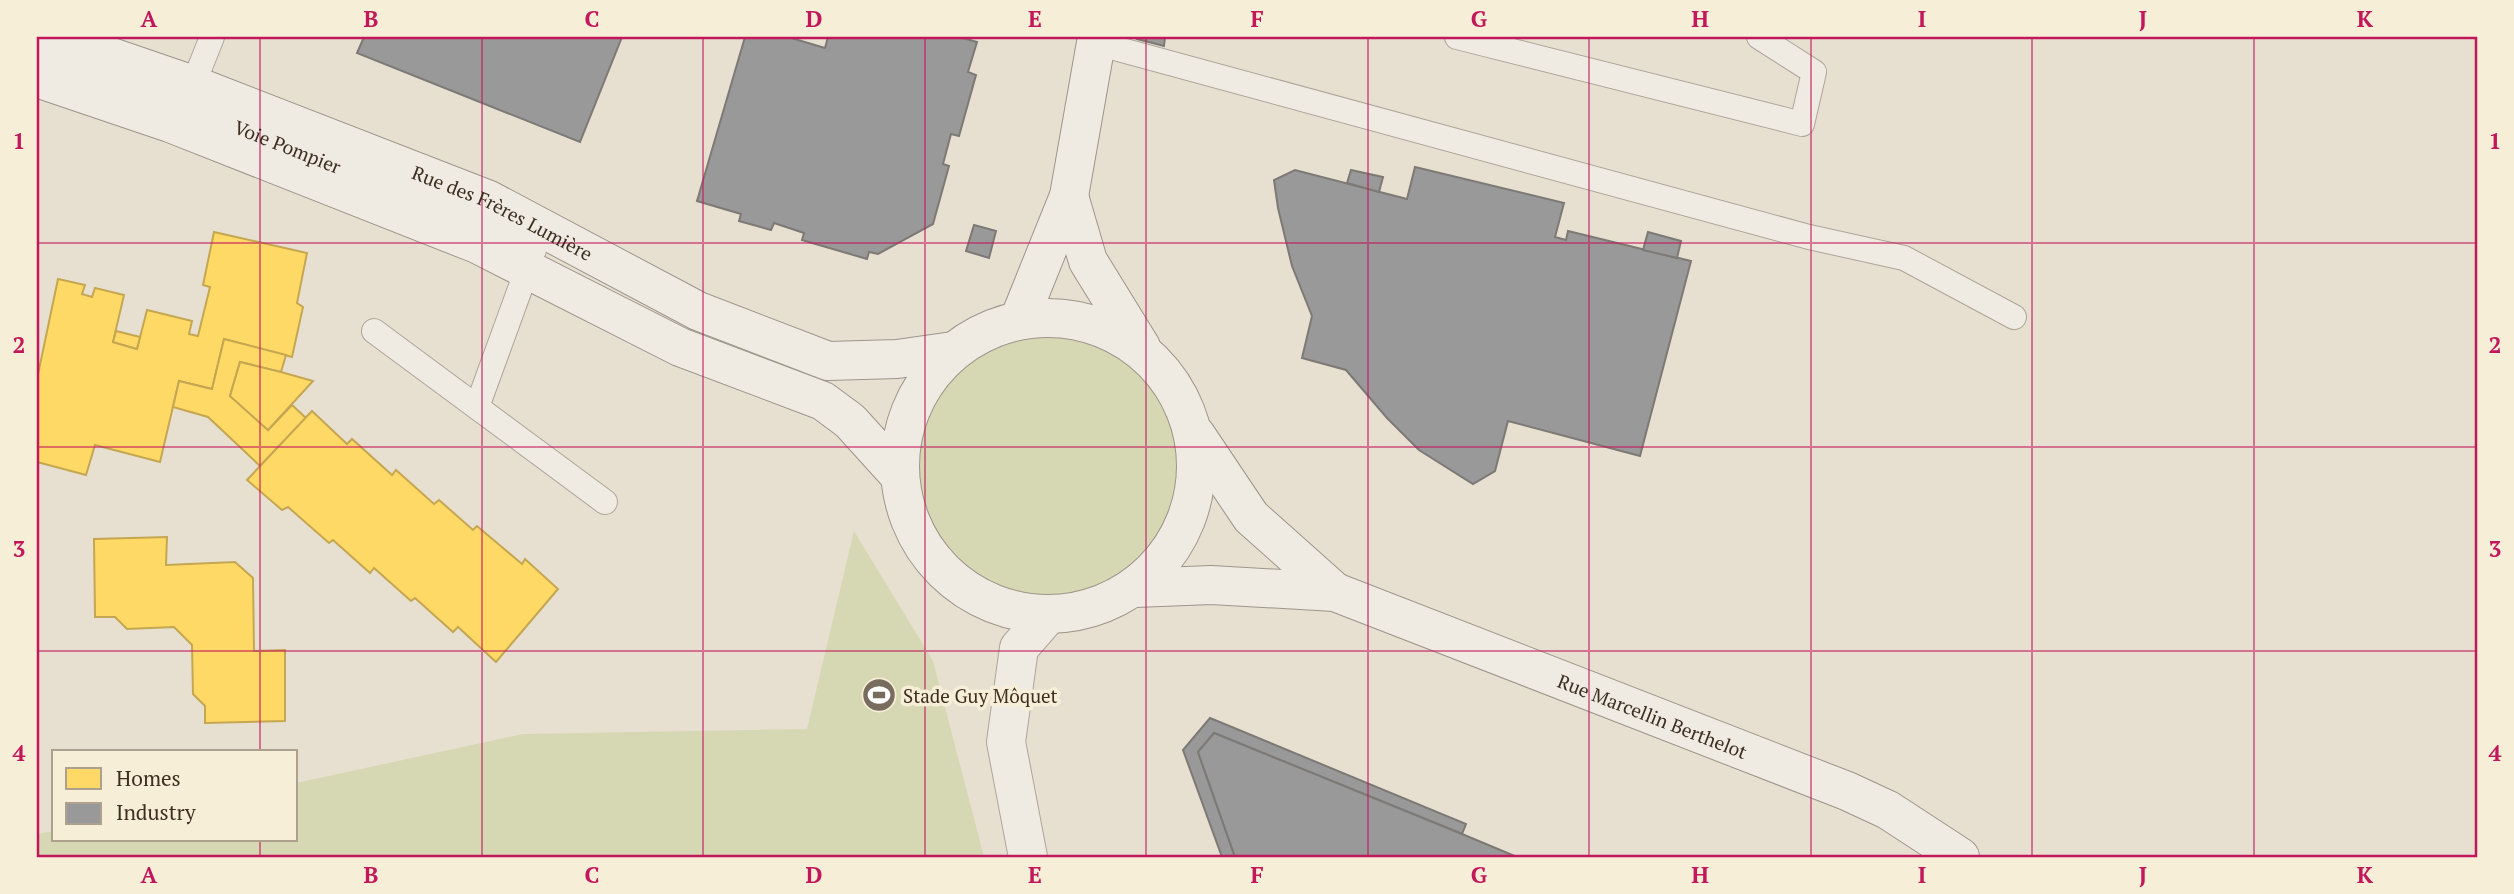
<svg xmlns="http://www.w3.org/2000/svg" width="2514" height="894" font-family="'PT Serif',serif">
<style>
.green{fill:#d6d7b3}
.homes{fill:#ffd966;stroke:#c5a651;stroke-width:2}
.industry{fill:#999;stroke:#7d7975;stroke-width:2}
.lines{fill:none;stroke-linecap:round;stroke-linejoin:round}
.lane-casing{stroke:#ada599;stroke-width:26}
.street-casing{stroke:#ada599;stroke-width:40}
.secondary-casing{stroke:#9c958a;stroke-width:40}
.lane{stroke:#efebe3;stroke-width:24}
.street{stroke:#efebe3;stroke-width:38}
.secondary{stroke:#efebe3;stroke-width:38}
.grid{fill:none;stroke:#c2185b;stroke-width:2;stroke-opacity:0.55}
.labels{text-anchor:middle;dominant-baseline:central;stroke-width:7;stroke-linejoin:round;paint-order:stroke}
.street-label{font-size:19px;fill:#3d2e20;stroke:#f7eed8}
.poi-label{font-size:19px;fill:#3d2e20;stroke:#f7eed8;text-anchor:start}
.neatline{fill:none;stroke:#c2185b;stroke-width:2.5}
.grid-label{font-size:23px;text-anchor:middle;font-weight:bold;fill:#c2185b}
</style>
<rect width="100%" height="100%" fill="#e7e0d1"/>
<g class="green">
<circle cx="1047" cy="464" r="131"/>
<polygon points="854,531 933,661 984,857 37,857 37,834 54,831 54,840 296,840 296,783 523,734 807,729"/>
</g>
<g class="homes">
<polygon points="214,232 307,253 297,303 303,307 292,357 224,339 212,389 179,381 160,462 95,445 86,475 37,462 37,379 58,279 85,285 82,294 92,297 95,288 124,295 113,342 137,349 147,310 192,321 189,334 198,336 210,287 203,285"/>
<polygon points="116,331 140,337 137,349 113,342"/>
<polygon points="224,339 286,355 281,372 240,362 230,396 268,430 292,405 306,418 260,466 208,417 173,407 179,381 212,389"/>
<polygon points="240,362 281,372 313,381 268,430 230,396"/>
<polygon points="312,411 347,444 352,439 392,475 396,470 434,504 439,500 473,530 477,526 522,564 525,559 558,589 496,662 458,627 453,632 415,598 411,601 374,568 370,573 333,540 329,543 288,507 282,510 247,480"/>
<polygon points="167,537 166,565 235,562 253,578 254,651 285,650 285,721 205,723 205,706 193,694 192,645 174,627 127,629 115,617 95,617 94,539"/>
</g>
<g class="industry">
<polygon points="364,37 622,37 580,142 357,53"/>
<polygon points="745,37 788,37 825,48 828,37 959,37 977,42 968,72 976,75 959,136 951,134 943,164 949,166 933,224 878,254 869,252 867,259 802,240 804,233 774,223 771,230 739,221 741,214 697,201"/>
<polygon points="1138,37 1165,37 1164,46 1137,39"/>
<polygon points="1415,167 1564,203 1555,237 1566,240 1568,231 1691,261 1640,456 1508,421 1495,471 1473,484 1419,450 1387,418 1346,370 1302,358 1312,316 1292,266 1278,208 1274,180 1295,170 1407,199"/>
<polygon points="1351,170 1383,177 1379,192 1347,183"/>
<polygon points="974,225 996,231 989,258 966,251"/>
<polygon points="1648,232 1681,241 1677,258 1643,250"/>
<polygon points="1210,718 1466,824 1462,834 1214,733 1198,752 1235,857 1222,857 1183,750"/>
<polygon points="1214,733 1462,834 1517,857 1235,857 1198,752"/>
</g>
<g class="lines">
<g class="lane-casing">
<g id="lane">
<polyline points="1457,37 1802,124 1814,72 1759,37"/>
<polyline points="1096,43 1809,237 1904,258 2014,317"/>
<path id="s1" d="M37,52l70,22 380,151 47,25"/>
<polyline points="193,85 212,37"/>
<polyline points="374,331 605,502"/>
<polyline points="477,407 532,256"/>
</g>
</g>
<g class="street-casing">
<polyline id="street" points="1028,857 1006,742 1019,648 1047,616"/>
</g>
<g class="secondary-casing">
<g id="secondary">
<path id="s2" d="M53,37l140,48 296,115 209,111 130,50 69,-2 56,-8"/>
<polyline points="37,78 170,123 477,244 680,347 823,401 850,421 898,474"/>
<polyline points="1069,196 1088,261 1141,347"/>
<circle cx="1048" cy="466" r="148"/>
<polyline points="1019,320 1069,196 1097,37"/>
<polyline points="1196,435 1251,517 1335,592"/>
<path id="s3" d="M1135,588l76,-3 124,7 512,199 41,19 72,47"/>
</g>
</g>
<use href="#lane" class="lane"/>
<use href="#street" class="street"/>
<use href="#secondary" class="secondary"/>
</g>
<path class="grid" d="M260,37v715M482,37v820M703,37v820M925,37v820M1146,37v820M1368,37v820M1589,37v820M1811,37v820M2032,37v820M2254,37v820M37,243h2440M37,447h2440M37,651h2440M260,840v17"/>
<defs>
<g id="stadium-disc" transform="scale(1.75)"><circle r="9.5" fill="#786c5e" stroke="#f7eed8"/><path d="M0-5a6.5 5 0 1 0 0 10a6.5 5 0 1 0 0-10ZM-3.5-1.8h7v3.6h-7Z" fill="#fff"/></g>
</defs>
<g fill-rule="evenodd">
<use href="#stadium-disc" x="879" y="695"/>
</g>
<g class="labels">
<g class="street-label">
<text stroke="none"><textPath href="#s1" startOffset="268">Voie Pompier</textPath></text>
<text stroke="none"><textPath href="#s2" startOffset="483">Rue des Frères Lumière</textPath></text>
<text stroke="none"><textPath href="#s3" startOffset="541">Rue Marcellin Berthelot</textPath></text>
</g>
<g class="poi-label">
<text x="903" y="695">Stade Guy Môquet</text>
</g>
</g>
<rect width="2514" height="894" fill="none" stroke="#f7eed8" stroke-width="77"/>
<rect x="52" y="750" width="245" height="91" fill="#f7eed8" stroke="#ada18e" stroke-width="2"/>
<rect x="66" y="768" width="35" height="21" fill="#ffd966" stroke="#ada18e" stroke-width="2"/>
<text x="116" y="786" font-size="21" fill="#3d2e20">Homes</text>
<rect x="66" y="803" width="35" height="21" fill="#999999" stroke="#ada18e" stroke-width="2"/>
<text x="116" y="820" font-size="21" fill="#3d2e20">Industry</text>
<rect x="38" y="38" width="2438" height="818" class="neatline"/>
<g class="grid-label">
<text x="149" y="27">A</text>
<text x="371" y="27">B</text>
<text x="592" y="27">C</text>
<text x="814" y="27">D</text>
<text x="1035" y="27">E</text>
<text x="1257" y="27">F</text>
<text x="1479" y="27">G</text>
<text x="1700" y="27">H</text>
<text x="1922" y="27">I</text>
<text x="2143" y="27">J</text>
<text x="2365" y="27">K</text>
<text x="19" y="149">1</text>
<text x="2495" y="149">1</text>
<text x="19" y="353">2</text>
<text x="2495" y="353">2</text>
<text x="19" y="557">3</text>
<text x="2495" y="557">3</text>
<text x="19" y="761">4</text>
<text x="2495" y="761">4</text>
<text x="149" y="883">A</text>
<text x="371" y="883">B</text>
<text x="592" y="883">C</text>
<text x="814" y="883">D</text>
<text x="1035" y="883">E</text>
<text x="1257" y="883">F</text>
<text x="1479" y="883">G</text>
<text x="1700" y="883">H</text>
<text x="1922" y="883">I</text>
<text x="2143" y="883">J</text>
<text x="2365" y="883">K</text>
</g>
</svg>
